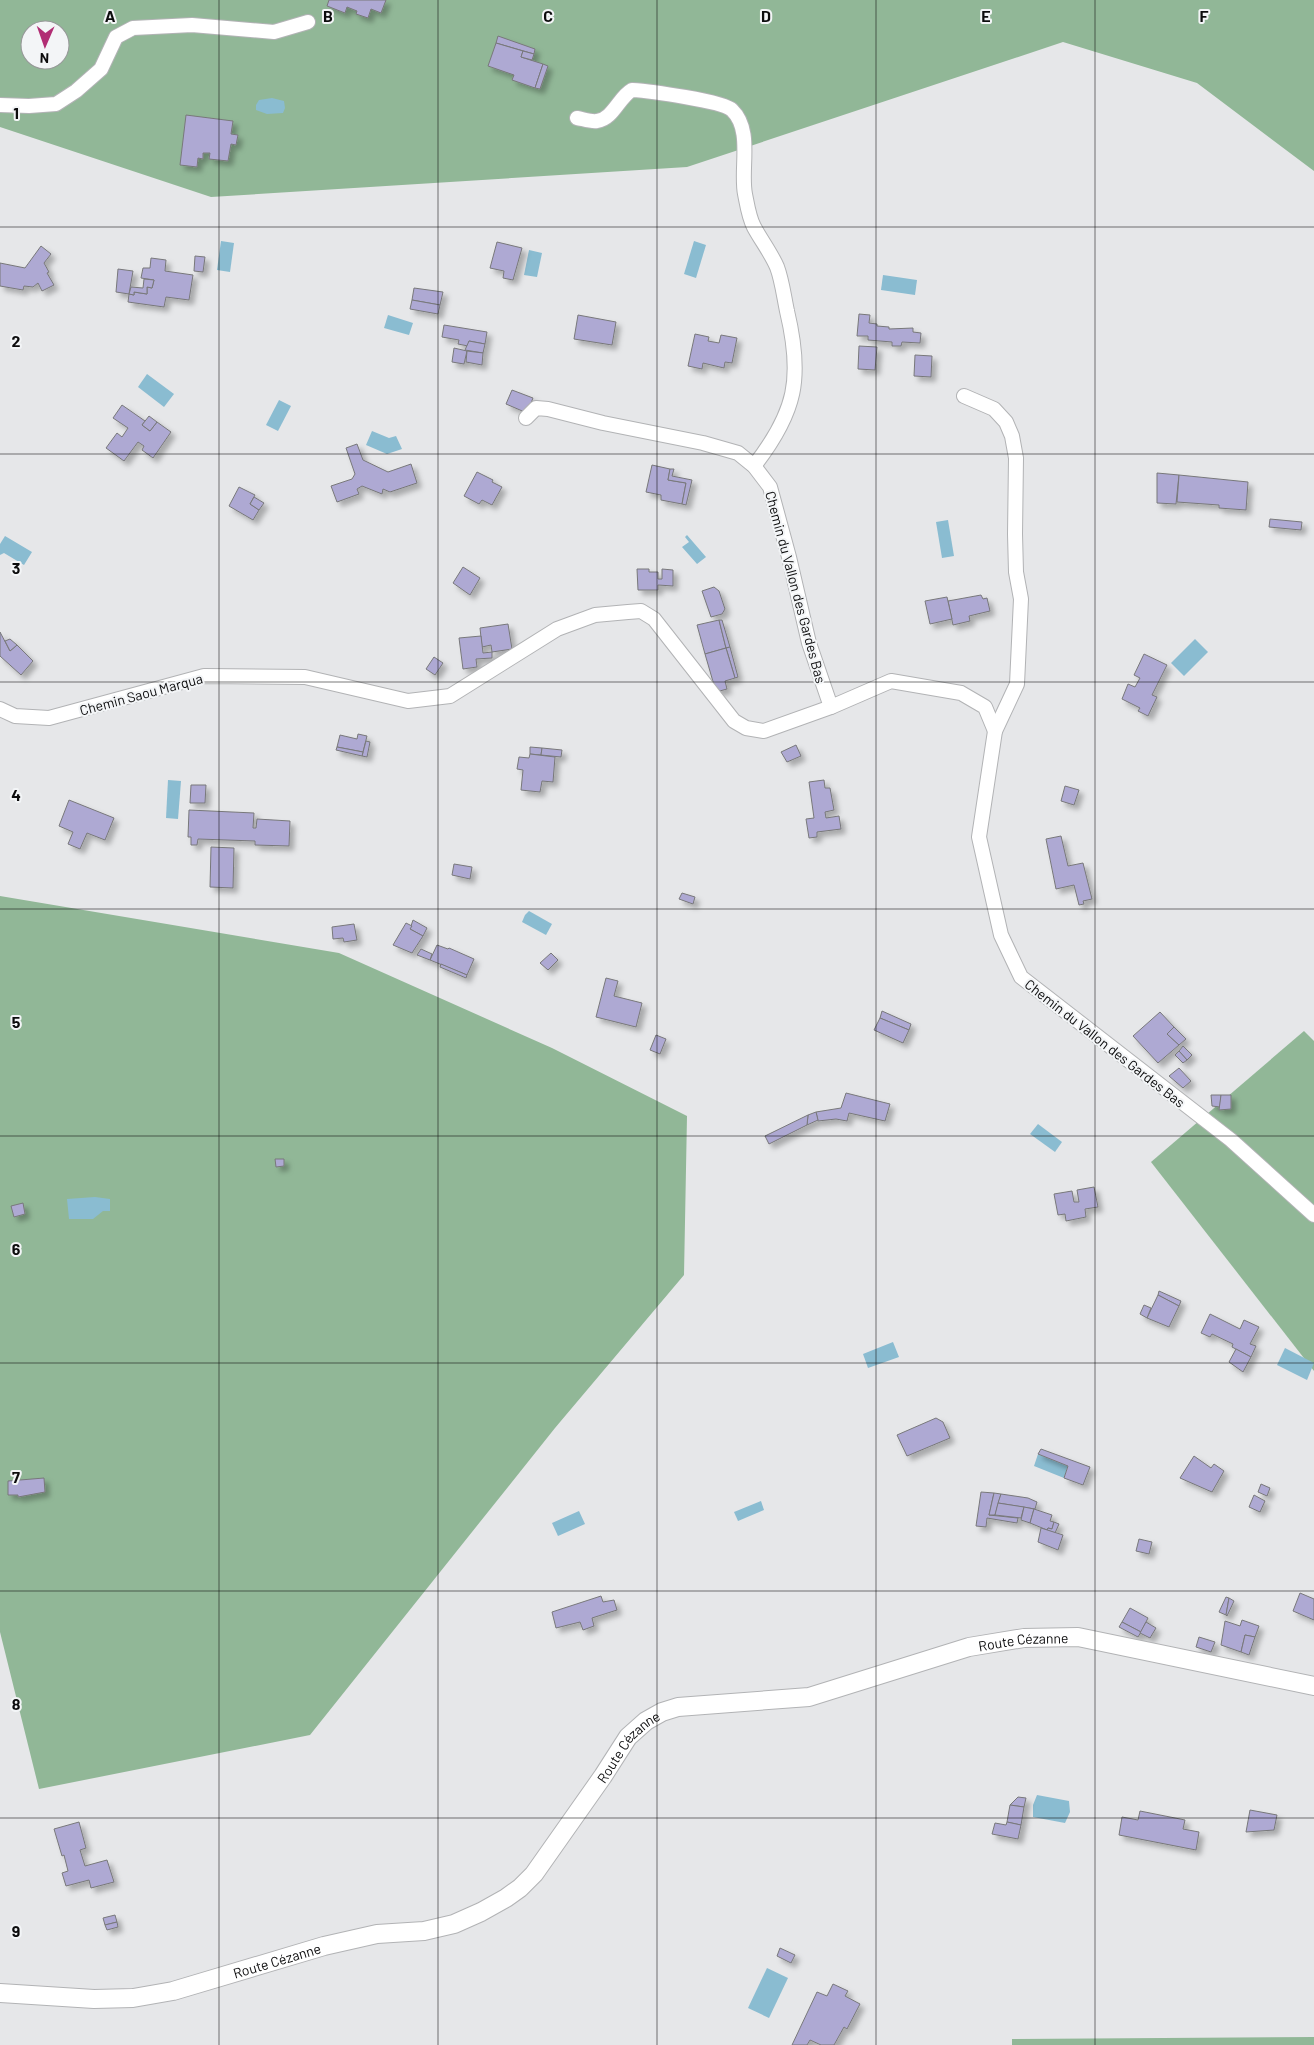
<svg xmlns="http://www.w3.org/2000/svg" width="1314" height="2045" font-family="Barlow,sans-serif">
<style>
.forest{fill:#91b797;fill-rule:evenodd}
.water{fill:#8abcd1}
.building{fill:#aea9d3;stroke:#78787a;filter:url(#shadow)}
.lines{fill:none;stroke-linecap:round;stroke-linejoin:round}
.minor-casing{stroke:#b2b3b5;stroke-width:16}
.tertiary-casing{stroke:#b2b3b5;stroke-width:20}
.minor{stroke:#fff;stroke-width:14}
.tertiary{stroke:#fff;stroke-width:18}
.grid{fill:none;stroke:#0c0c0d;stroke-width:1;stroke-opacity:0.55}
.labels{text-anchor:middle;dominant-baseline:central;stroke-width:4;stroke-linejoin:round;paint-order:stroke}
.street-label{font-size:14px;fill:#0c0c0d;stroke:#f3f5f7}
.grid-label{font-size:16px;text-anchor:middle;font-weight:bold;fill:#0c0c0d;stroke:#f3f5f7;stroke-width:4;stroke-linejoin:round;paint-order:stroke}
</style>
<defs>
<filter id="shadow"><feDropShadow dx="4.5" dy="4.5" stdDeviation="2.5" flood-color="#0004"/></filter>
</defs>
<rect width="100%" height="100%" fill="#e6e7e9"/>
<g class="forest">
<path d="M0,0h1314v171l-117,-88 -134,-41 -376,125 -476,30 -211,-70zM30,30h30v30h-30z"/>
<polygon points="0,896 339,953 552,1048 687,1116 684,1275 555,1428 310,1735 39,1789 0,1632"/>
<polygon points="1304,1031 1314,1041 1314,1371 1151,1162"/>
<polygon points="1314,2037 1314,2045 1012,2045 1012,2039"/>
</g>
<g class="water">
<polygon points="272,98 284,101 285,108 283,113 267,114 256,110 256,105 259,100"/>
<polygon points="221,241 234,243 230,272 217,270"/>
<polygon points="694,241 706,245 696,278 684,274"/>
<polygon points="529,250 542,253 537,277 524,275"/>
<polygon points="883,275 917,280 915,295 881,290"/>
<polygon points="388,315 413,323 409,335 384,328"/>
<polygon points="147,374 174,394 164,407 138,387"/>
<polygon points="279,400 291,406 278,431 266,425"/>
<polygon points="372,431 389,438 396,436 402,449 387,454 366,445"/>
<polygon points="948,520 954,556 942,558 936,522"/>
<polygon points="687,535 706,557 697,564 682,547 689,542 685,537"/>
<polygon points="5,536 32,552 24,565 4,553 0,555 0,544"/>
<polygon points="1195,639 1208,652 1184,676 1171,663"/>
<polygon points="168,780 181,781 178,819 166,818"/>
<polygon points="529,911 552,924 546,935 522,922 525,915"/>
<polygon points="1038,1124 1062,1142 1055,1152 1030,1134"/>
<polygon points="95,1197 110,1199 110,1211 103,1211 93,1219 69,1219 67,1199"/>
<polygon points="893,1342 899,1357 868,1368 863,1354"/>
<polygon points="1285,1348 1314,1363 1307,1380 1277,1365"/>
<polygon points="1038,1454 1068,1466 1064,1478 1034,1466"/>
<polygon points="761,1501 764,1510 738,1521 734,1512"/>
<polygon points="579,1511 585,1524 558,1536 552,1523"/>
<polygon points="1037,1795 1069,1801 1070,1812 1065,1823 1033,1817 1033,1805"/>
<polygon points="767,1968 788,1978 769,2018 748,2008"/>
</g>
<g class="building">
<polygon points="329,0 386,0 381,13 371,9 368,18 356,14 357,11 347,7 345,13 327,6"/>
<polygon points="498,36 535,49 534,54 496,43"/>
<polygon points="496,43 523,51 521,57 543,64 535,88 512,80 514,75 488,66"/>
<polygon points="523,51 534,54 532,60 521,57"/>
<polygon points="543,64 548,66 540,89 535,88"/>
<polygon points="186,115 233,121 231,134 238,135 236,145 231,144 228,161 209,159 210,153 203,153 203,159 198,158 197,167 180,165"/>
<polygon points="497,242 522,248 513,280 503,278 504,271 490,268"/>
<polygon points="41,246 51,254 44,263 49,272 47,273 54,285 42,291 38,283 33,287 24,286 23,290 0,286 0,263 25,268"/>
<polygon points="195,256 205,257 203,272 194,271"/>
<polygon points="151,258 166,260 165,271 193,275 189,300 166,297 164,307 128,302 129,294 134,295 134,292 147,294 147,287 152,288 154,280 141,278 143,268 150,268"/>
<polygon points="118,269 133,271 129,294 116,292"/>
<polygon points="144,279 154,280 152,288 147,287 147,294 134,292 134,295 129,294 131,287 143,288"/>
<polygon points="414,288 443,292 440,305 412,300"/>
<polygon points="412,300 440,305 438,314 410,309"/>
<polygon points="859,314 870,315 869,323 877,324 877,326 889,327 889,329 913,328 913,332 921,333 920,343 902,342 901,346 892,346 892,342 868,340 868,336 857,336"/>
<polygon points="578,315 616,322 612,345 574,339"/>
<polygon points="444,325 487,332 485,344 469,341 468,346 458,344 459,340 442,337"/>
<polygon points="695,334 709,337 708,341 719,343 721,335 737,338 732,363 725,362 724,368 703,363 702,369 688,366"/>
<polygon points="469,341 485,344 483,353 465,350"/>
<polygon points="859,346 877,347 875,370 858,369"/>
<polygon points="454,348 467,351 464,364 452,362"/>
<polygon points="467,351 483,353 482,365 466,362"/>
<polygon points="915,355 932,356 931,377 914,376"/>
<polygon points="512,390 533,398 527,413 506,404"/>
<polygon points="122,405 145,421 142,425 150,431 157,422 171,432 153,458 142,450 144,446 138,442 124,461 106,448 117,433 122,437 128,428 113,418"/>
<polygon points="149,416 157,422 150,431 142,425"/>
<polygon points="357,444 363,460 388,472 411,464 417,483 390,492 383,489 382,494 362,486 357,489 359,494 337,502 331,486 352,479 355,474 346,448"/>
<polygon points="652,465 670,469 668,480 686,483 682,504 661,500 661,495 646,492"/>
<polygon points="670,469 674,469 672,476 692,480 686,505 682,504 686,483 668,480"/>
<polygon points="477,472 493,480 492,482 502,487 492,505 482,500 479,504 464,496"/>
<polygon points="1157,473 1179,475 1176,504 1157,503"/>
<polygon points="1179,475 1248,482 1246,510 1219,508 1219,505 1177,502"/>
<polygon points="239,487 255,495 250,504 259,510 253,520 229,506"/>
<polygon points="254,497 264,503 259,510 250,504"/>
<polygon points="1270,519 1302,522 1301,530 1269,527"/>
<polygon points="463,567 480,578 470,595 453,583"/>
<polygon points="637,569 649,569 649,572 658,572 658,579 662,579 662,569 673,570 673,586 658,585 658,590 638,590"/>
<polygon points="714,587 719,591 725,609 722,614 711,617 702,591"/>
<polygon points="981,595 983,599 987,598 990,611 969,616 970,621 953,625 948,601"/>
<polygon points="947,597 952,619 930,624 925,601"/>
<polygon points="719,620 726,648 705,654 697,625"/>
<polygon points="719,620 722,620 730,647 726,648"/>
<polygon points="508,624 512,649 492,652 491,645 482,647 480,628"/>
<polygon points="0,632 10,651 17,645 33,661 21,675 0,656"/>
<polygon points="481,636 483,653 492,652 492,658 476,659 477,667 463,669 459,638"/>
<polygon points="10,639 17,645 10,651 5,641"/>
<polygon points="730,647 738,677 735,678 726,648"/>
<polygon points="726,648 735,678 725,681 727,689 716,692 705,654"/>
<polygon points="1144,654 1167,665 1152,695 1157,697 1148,716 1138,711 1140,708 1122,699 1128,684 1135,687 1140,678 1134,675"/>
<polygon points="434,657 443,663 435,675 426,669"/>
<polygon points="358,734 367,736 363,752 337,747 340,735 357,739"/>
<polygon points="366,741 370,742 367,757 362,756"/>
<polygon points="796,745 801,756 787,762 781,752"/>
<polygon points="337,747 363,752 362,756 336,750"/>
<polygon points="530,747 542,748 541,755 530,754"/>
<polygon points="542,748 562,750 561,757 541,755"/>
<polygon points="530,754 555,757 553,782 542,781 540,792 521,790 523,770 517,769 519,757 529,758"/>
<polygon points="824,780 825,788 830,788 834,810 825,812 826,818 839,816 841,829 817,832 817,837 809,838 806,819 814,818 809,782"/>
<polygon points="191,785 206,785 205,803 190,803"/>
<polygon points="1065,786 1079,790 1074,805 1061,801"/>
<polygon points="69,800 114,818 105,840 87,833 80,849 68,844 73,832 59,826"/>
<polygon points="189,810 254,813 253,828 256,828 257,819 290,821 289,846 255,845 255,841 198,839 197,845 191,845 191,837 188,837"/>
<polygon points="1061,836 1068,866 1083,863 1092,899 1083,901 1084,904 1079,905 1074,885 1056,889 1046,839"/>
<polygon points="211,847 234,848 233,888 210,887"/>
<polygon points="454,864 472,867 470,879 452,875"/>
<polygon points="682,893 695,897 693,904 679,899"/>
<polygon points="413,920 427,928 423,936 410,929"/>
<polygon points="406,923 412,926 410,929 423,936 412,953 393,945"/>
<polygon points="354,924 357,940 344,942 343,938 333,939 332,927"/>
<polygon points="437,945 448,949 449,948 474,959 467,975 430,960"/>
<polygon points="421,949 432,954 430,960 417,955"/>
<polygon points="551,953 558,960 548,970 540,963"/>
<polygon points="441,964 467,975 466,978 440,967"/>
<polygon points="606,978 618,981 614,996 642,1003 636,1027 596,1017"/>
<polygon points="882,1011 911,1024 909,1030 880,1018"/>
<polygon points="1160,1012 1174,1027 1167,1034 1179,1045 1158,1063 1133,1036"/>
<polygon points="880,1018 909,1030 903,1043 874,1030"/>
<polygon points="1174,1027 1186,1039 1179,1045 1167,1034"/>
<polygon points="656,1035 666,1039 660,1054 650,1050"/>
<polygon points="1183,1046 1192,1055 1187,1060 1179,1051"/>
<polygon points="1179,1051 1187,1060 1183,1063 1175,1055"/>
<polygon points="1179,1068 1191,1081 1183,1088 1169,1076"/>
<polygon points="846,1093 890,1104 885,1121 849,1113 847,1121 836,1119 818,1121 816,1112 841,1108"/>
<polygon points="1211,1095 1221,1095 1220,1107 1212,1106"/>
<polygon points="1221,1095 1231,1095 1231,1109 1219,1110"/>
<polygon points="816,1112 818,1120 807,1125 808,1115"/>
<polygon points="808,1115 807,1125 769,1144 765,1136"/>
<polygon points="275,1159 284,1159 284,1166 276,1167"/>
<polygon points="1094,1187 1098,1207 1085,1209 1086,1217 1066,1221 1065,1214 1058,1215 1054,1194 1072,1191 1074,1202 1079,1202 1077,1190"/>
<polygon points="23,1203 25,1214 14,1217 11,1206"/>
<polygon points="1159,1291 1181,1301 1179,1306 1158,1295"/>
<polygon points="1158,1295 1179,1306 1169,1327 1147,1318"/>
<polygon points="1144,1305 1151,1308 1147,1318 1140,1314"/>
<polygon points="1210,1314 1240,1329 1244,1320 1259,1327 1250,1344 1256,1346 1251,1357 1232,1347 1233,1344 1212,1334 1210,1337 1201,1333"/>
<polygon points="1236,1349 1251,1357 1243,1372 1229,1362"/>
<polygon points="936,1418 943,1422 950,1438 907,1456 897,1435"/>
<polygon points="1041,1449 1090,1467 1083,1485 1064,1478 1068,1466 1038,1454"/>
<polygon points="1194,1456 1211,1468 1214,1464 1224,1471 1212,1492 1180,1478"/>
<polygon points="44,1478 45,1492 18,1497 18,1495 8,1495 8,1481"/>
<polygon points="1261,1484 1270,1488 1267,1496 1258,1492"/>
<polygon points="981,1492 994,1493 989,1515 1018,1518 1017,1523 987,1518 986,1527 976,1526"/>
<polygon points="994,1493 1001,1494 995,1515 989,1515"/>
<polygon points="1001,1494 1028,1498 1037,1502 1035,1509 998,1503"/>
<polygon points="1254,1495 1265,1501 1260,1512 1249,1507"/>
<polygon points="998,1503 1024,1507 1021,1518 995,1515"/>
<polygon points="1024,1507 1034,1509 1030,1523 1021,1520"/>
<polygon points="1034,1509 1052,1515 1050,1521 1054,1522 1052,1529 1048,1528 1047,1530 1030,1523"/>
<polygon points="1054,1522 1059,1524 1055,1533 1047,1530 1048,1528 1052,1529"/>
<polygon points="1041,1528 1063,1535 1058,1550 1038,1542"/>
<polygon points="1139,1539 1152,1542 1149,1554 1136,1551"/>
<polygon points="1300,1593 1314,1599 1314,1620 1293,1611"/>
<polygon points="601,1596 603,1602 614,1600 617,1610 592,1618 594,1626 583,1630 580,1622 556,1628 552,1612"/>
<polygon points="1226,1597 1229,1598 1226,1615 1219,1612"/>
<polygon points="1229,1598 1234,1601 1227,1616 1226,1615"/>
<polygon points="1130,1608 1148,1618 1141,1632 1122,1622"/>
<polygon points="1242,1620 1259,1626 1255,1637 1245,1635 1241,1652 1221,1645 1225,1621 1240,1626"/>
<polygon points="1122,1622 1141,1632 1138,1637 1119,1627"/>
<polygon points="1146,1622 1156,1628 1150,1638 1140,1633"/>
<polygon points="1245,1635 1255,1637 1249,1655 1241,1652"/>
<polygon points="1199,1637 1215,1642 1211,1652 1196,1647"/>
<polygon points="1018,1797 1026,1798 1024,1807 1010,1805"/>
<polygon points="1010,1805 1024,1807 1021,1825 1007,1822"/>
<polygon points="1250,1810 1277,1815 1274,1830 1246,1832"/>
<polygon points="1140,1811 1185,1820 1183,1829 1199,1832 1196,1850 1119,1835 1122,1817 1138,1820"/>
<polygon points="79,1822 86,1848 80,1850 85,1866 107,1860 114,1882 91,1888 89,1880 66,1886 62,1873 68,1871 64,1855 62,1856 54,1829"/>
<polygon points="1007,1822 1021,1825 1018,1839 992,1834 995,1823 1006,1825"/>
<polygon points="115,1915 117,1922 105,1925 103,1918"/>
<polygon points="117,1922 118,1927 107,1930 105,1925"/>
<polygon points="780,1948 795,1955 791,1963 777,1956"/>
<polygon points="833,1984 848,1991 845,1996 860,2004 847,2029 844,2027 834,2045 821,2045 810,2040 807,2045 792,2045 817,1992 827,1996"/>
</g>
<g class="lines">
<g class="minor-casing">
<g id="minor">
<polyline points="0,105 29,106 56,104 76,91 101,69 116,37 133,28 192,25 274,32 308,22"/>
<path d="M577,118c6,1 14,4 20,3 16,-2 22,-24 35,-31 17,1 91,11 100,20 21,20 8,59 13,84 2,10 4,24 9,33 7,13 17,26 23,40 5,13 7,30 10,44 16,67 9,101 -33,155"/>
<polyline points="964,396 994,409 1006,422 1012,436 1016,458 1015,534 1016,572 1021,599 1017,684 995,731 979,837 1001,935 1021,977 1231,1140 1314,1215"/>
<polyline points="526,418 536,408 548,409 603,423 703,443 738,453 754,466 770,487 789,557 809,643 831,707 891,681 961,693 985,707 995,731"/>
<polyline points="0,709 15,716 49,718 204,676 305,677 408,701 450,696 557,629 595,615 628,612 641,611 654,619 734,721 746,728 764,731 831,707"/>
</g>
</g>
<g class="tertiary-casing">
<g id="tertiary">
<path id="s1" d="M0,1993l94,6 39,-1 40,-7 151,-45 53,-12 47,-3 30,-7 27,-12 25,-14 14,-10 14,-14 69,-98 25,-39 18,-16 16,-9 16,-5 131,-10 160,-50 55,-9 54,-1 236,49"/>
</g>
</g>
<use href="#minor" class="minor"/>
<use href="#tertiary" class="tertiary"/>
</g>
<path class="grid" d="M219,0v2045M438,0v2045M657,0v2045M876,0v2045M1095,0v2045M0,227h1314M0,454h1314M0,682h1314M0,909h1314M0,1136h1314M0,1363h1314M0,1591h1314M0,1818h1314"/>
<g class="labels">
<g class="street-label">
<text transform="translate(796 587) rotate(75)">Chemin du Vallon des Gardes Bas</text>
<text transform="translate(141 694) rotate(-15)">Chemin Saou Marqua</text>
<text transform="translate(1105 1043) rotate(38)">Chemin du Vallon des Gardes Bas</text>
<text stroke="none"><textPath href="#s1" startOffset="1138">Route Cézanne</textPath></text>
<text stroke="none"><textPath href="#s1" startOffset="718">Route Cézanne</textPath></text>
<text stroke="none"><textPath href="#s1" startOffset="282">Route Cézanne</textPath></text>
</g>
</g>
<g class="grid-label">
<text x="110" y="22">A</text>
<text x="328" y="22">B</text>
<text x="548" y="22">C</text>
<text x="766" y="22">D</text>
<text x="986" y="22">E</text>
<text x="1204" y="22">F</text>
<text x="16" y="119">1</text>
<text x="16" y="347">2</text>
<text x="16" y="574">3</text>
<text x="16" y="801">4</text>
<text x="16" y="1028">5</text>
<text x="16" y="1255">6</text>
<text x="16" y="1483">7</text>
<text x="16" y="1710">8</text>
<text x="16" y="1937">9</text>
</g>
<g transform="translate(45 45) rotate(182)"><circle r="24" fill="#f3f5f7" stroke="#979899"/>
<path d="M0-4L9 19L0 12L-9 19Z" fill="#b12d74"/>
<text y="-8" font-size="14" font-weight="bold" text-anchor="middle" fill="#0c0c0d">N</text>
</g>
</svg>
